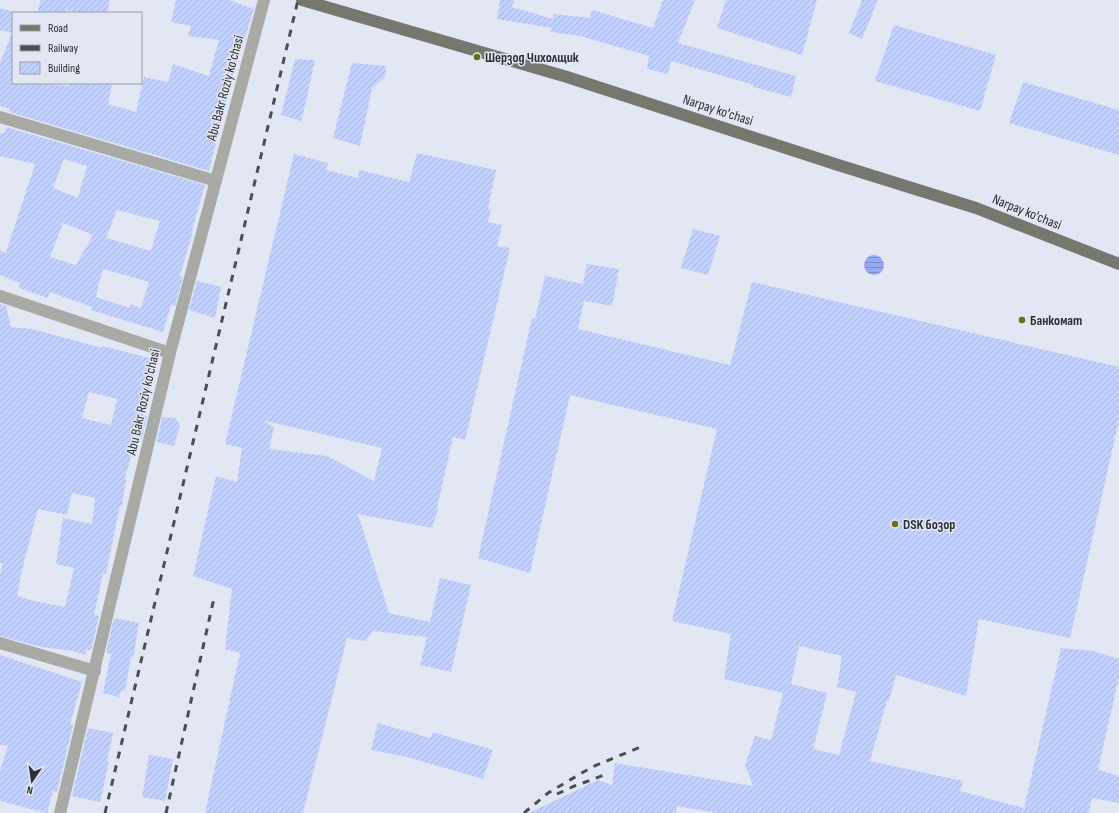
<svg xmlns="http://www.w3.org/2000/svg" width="1119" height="813" font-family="'Sofia Sans Condensed',sans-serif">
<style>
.water{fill:url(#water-rules)}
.building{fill:url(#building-hatch);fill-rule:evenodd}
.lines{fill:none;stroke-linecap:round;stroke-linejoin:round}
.minor{stroke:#a9aaa5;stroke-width:12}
.major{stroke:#76786f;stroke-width:12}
.rail{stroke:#4c4e54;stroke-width:3;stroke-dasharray:7 7;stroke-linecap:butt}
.poi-dot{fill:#64711b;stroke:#e3e7f3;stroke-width:1.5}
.labels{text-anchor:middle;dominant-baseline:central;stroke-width:3;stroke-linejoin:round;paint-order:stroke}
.poi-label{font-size:14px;font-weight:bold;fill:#2d2f33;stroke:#e3e7f3;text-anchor:start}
.street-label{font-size:14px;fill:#2d2f33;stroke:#e3e7f3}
</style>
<defs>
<pattern id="water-rules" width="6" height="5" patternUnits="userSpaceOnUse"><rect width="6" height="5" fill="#94abf3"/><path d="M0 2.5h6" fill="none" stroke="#798cc5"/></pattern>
<pattern id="building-hatch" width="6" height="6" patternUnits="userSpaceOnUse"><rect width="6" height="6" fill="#c2d1fe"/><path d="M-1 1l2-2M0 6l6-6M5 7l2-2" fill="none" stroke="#a7b4da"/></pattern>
</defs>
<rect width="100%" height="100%" fill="#e3e7f3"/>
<circle class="water" cx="874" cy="265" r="10"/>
<g class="building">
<polygon points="41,0 110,0 107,13 84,13 66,10 65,13 37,13"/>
<polygon points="176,0 229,0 254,9 231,82 209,171 9,112 10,109 0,106 0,63 12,33 0,30 0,8 13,12 13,83 31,83 70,86 70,83 112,83 108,104 136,112 144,77 168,82 173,64 209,76 219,40 188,36 191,26 171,22"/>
<polygon points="500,0 514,0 512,7 553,19 554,14 590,18 592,10 653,28 663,0 695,0 678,43 796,76 791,97 753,87 754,85 671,61 668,74 647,69 649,56 580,36 551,32 552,28 497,19"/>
<polygon points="726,0 817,0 802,55 717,28"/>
<polygon points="862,0 878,0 862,39 849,33"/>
<polygon points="894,25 996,55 980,111 875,81"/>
<polygon points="295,59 315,60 305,106 301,121 281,115"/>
<polygon points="352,63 386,66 385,77 372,88 360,146 333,138"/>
<polygon points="1023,82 1119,110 1119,155 1009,123"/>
<path d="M6,127l199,58 -13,45h1l-13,46 3,1 -8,29 -4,-1 -8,27 -72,-22 1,-3 -42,-15 -2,6 -29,-10 1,-5 -20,-8v-24l6,2 29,-89 -35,-8v-23h5zM64,159l23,7 -9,32 -25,-10zM117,210l43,11 -9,30 -45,-13zM63,223l30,12 -17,30 -26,-8zM103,269l46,13 -8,26 -10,-4 -1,4 -34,-11 3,-14z"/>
<path d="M417,153l79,17 -8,39h3l-3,13 14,3 -5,21 13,2 -45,192 -12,-3 -16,71 1,1 -6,19 -74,-14 31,99 41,9 10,-44 31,7 -20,87 -31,-7 7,-28 -54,-6 -8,10 -18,-3 -44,175h-98l35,-160 -15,-4 7,-60 -39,-13 23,-100 21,6 5,-34 -17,-4 69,-290 34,9 -2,7 32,8 1,-8 50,12zM266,421l116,27 -8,33 -47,-25 -58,-7 5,-22 -9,-5z"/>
<polygon points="693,229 720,236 708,275 681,268"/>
<path d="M587,264l32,5 -7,37 -28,-5 -6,28 152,36 22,-83 367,85v53l-49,218 -91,-19 -13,77 -70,-21 -7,26 -2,-1 -17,61 93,20 -3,10 64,17 37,-160 32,3 26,8v18l-21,93 21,6v27l-27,-5 -3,15h-373l-39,-7 -1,7h-147l69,-33 14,5 3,-22 138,23 -8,-21 10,-29 16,4 12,-47 -59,-14 7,-45 -59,-13 45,-192 -147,-34 -40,178 -52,-15 54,-240 3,1 10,-43 38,8zM799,646l43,10 -5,31 19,5 -17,63 -26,-6 14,-56 -36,-9z"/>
<polygon points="197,281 221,287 215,318 189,310"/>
<path d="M0,304l6,2 5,21 21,2 70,19 1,-2 54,14 -14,56h4l-5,22 -7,-2 -7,32 -3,8 1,6 -4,24h-2l-14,68 -3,-1 -9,42 5,1 -8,34h-5l-1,5 -12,-4 -32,-4 -41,-11v-61l3,-12h-3zM89,392l28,7 -6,26 -29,-7zM72,493l23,5 -3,26 -29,-6 -7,46 18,4 -9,39 -31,-6 -17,-5 5,-26 16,-61 29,6z"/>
<polygon points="162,417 175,418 180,425 174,446 157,442"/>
<polygon points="114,618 139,623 133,658 131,657 125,691 122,690 119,697 103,693 111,654 106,653"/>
<polygon points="0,655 82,682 70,724 73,725 57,792 53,791 47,813 0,801 0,771 8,746 0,745"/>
<polygon points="378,723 430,738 433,732 493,750 483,779 407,757 371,750"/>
<polygon points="88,728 113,733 107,761 109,762 100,802 72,796"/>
<polygon points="149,755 173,759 165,801 142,797"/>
</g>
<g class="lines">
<g class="minor">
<polyline points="0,117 216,181"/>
<polyline points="0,296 170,353"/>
<polyline points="0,643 95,671"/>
<polyline points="60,813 170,353 264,0"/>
</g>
<polyline class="major" points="302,0 567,77 835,164 976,208 1119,264"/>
<g class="rail">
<polyline points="557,794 572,787 607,774"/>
<polyline points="105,813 298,0"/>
<polyline points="166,813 214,598"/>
<polyline points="524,813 548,793 592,767 643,746"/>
</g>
</g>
<g class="poi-dot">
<circle cx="477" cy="57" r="4"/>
<circle cx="1022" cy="320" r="4"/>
<circle cx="895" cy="524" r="4"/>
</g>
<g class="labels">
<g class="poi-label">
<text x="485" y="57">Шерзод Чихолщик</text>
<text x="1030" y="320">Банкомат</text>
<text x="903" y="524">DSK бозор</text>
</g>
<g class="street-label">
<text transform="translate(225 88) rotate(-75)">Abu Bakr Roziy ko'chasi</text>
<text transform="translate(718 110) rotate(18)">Narpay ko'chasi</text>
<text transform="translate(1027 212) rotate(22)">Narpay ko'chasi</text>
<text transform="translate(143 402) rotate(-77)">Abu Bakr Roziy ko'chasi</text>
</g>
</g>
<rect x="12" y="12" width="130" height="72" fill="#e3e7f3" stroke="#9a9da6"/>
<rect x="20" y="25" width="20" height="6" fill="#76786f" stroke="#9a9da6"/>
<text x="48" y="32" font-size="12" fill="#2d2f33">Road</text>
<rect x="20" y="45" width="20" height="6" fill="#4c4e54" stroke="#9a9da6"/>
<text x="48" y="52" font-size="12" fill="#2d2f33">Railway</text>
<rect x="20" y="62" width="20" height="12" fill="url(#building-hatch)" stroke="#9a9da6"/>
<text x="48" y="72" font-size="12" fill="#2d2f33">Building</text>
<g transform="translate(32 781) rotate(193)" stroke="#e3e7f3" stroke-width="3" paint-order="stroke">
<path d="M0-3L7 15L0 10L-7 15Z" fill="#2d2f33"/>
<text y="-6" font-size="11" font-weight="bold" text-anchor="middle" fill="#2d2f33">N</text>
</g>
</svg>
